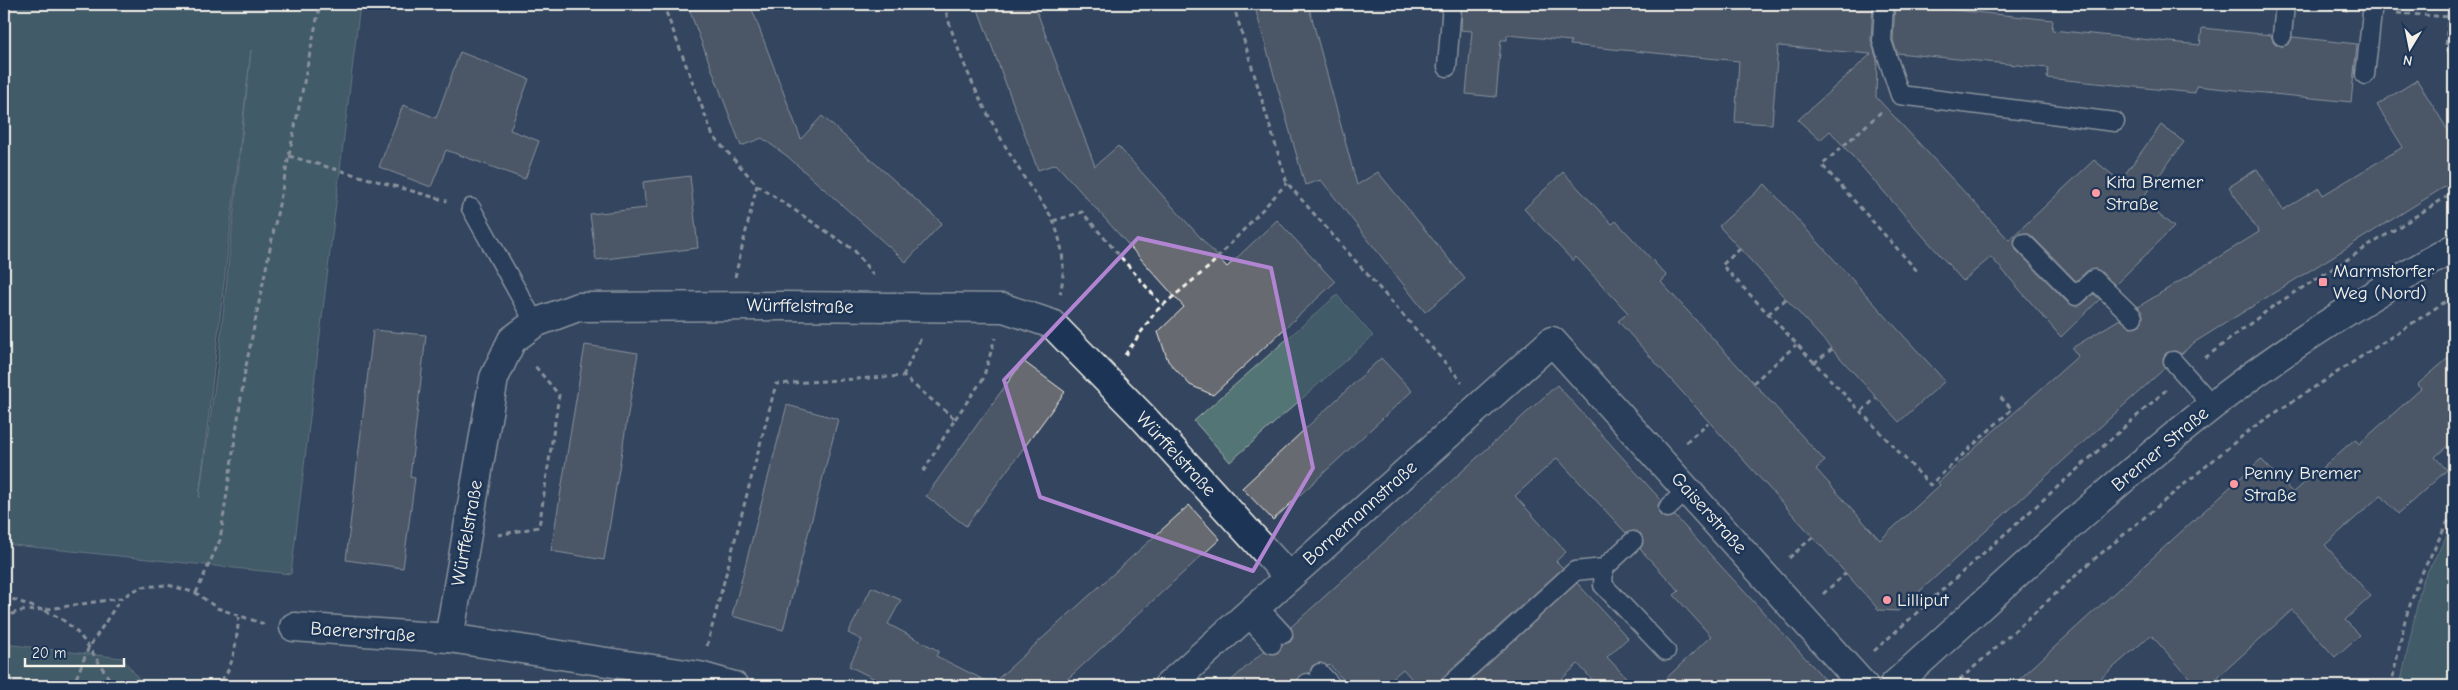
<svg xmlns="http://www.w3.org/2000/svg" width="2458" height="690" font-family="'Comic Neue',sans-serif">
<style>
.green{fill:#527474;stroke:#a3b2ae;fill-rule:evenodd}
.building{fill:#676b71;stroke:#f4f1e8}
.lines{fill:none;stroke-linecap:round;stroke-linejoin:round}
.lane-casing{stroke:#f4f1e8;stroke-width:21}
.street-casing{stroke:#f4f1e8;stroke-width:31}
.secondary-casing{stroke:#f4f1e8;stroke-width:31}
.path{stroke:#f4f1e8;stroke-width:3;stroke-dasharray:5 4;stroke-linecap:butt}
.lane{stroke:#1d3557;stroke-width:18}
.street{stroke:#1d3557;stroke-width:28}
.secondary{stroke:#1d3557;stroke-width:28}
.marked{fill:none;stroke:#b185d1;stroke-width:4;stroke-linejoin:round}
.poi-dot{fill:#ff9aa2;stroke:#1d3557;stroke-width:2}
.labels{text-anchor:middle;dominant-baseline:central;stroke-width:5;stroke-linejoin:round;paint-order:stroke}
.poi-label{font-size:19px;fill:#f4f1e8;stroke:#1d3557;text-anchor:start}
.street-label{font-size:19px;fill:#f4f1e8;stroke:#1d3557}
</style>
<rect width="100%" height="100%" fill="#33455f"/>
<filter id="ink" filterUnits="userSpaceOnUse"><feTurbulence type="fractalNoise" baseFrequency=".02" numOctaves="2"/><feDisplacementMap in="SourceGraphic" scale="10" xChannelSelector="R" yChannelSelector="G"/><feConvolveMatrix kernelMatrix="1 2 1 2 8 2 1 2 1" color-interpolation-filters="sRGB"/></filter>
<g filter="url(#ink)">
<g class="green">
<path d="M4,4h356l-69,570 -287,-30zM251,50l-33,313 -19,135z"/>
<polygon points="1337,295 1373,336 1230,462 1194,421"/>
<polygon points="2454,522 2454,686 2400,686 2422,582"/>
<polygon points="4,644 122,658 145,686 4,686"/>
</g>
<g class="building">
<polygon points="687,4 750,4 801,139 822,116 942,223 906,262 787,156 762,138 741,146"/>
<polygon points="976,4 1034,4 1095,166 1118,146 1227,267 1277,220 1335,282 1213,395 1190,385 1168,361 1158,332 1184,307 1056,164 1038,170"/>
<polygon points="1254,4 1308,4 1357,185 1378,172 1465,279 1425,312 1321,180 1305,185"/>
<polygon points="1462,4 1873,4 1871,40 1877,60 1876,97 2009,240 2094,160 2120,181 2161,125 2184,142 2141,200 2174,227 2115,285 2096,269 2087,271 2076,281 2032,236 2026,233 2017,235 2014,241 2016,250 2068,303 2079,306 2094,294 2100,299 2061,337 1991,257 1963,281 1830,131 1820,140 1798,120 1871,54 1778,46 1772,124 1735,122 1739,61 1570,45 1571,41 1540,38 1507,35 1507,40 1501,40 1496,97 1466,94 1472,31 1461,30"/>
<polygon points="1895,4 2053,20 2052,30 2200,45 2202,28 2271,35 2273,41 2281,46 2287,45 2293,37 2357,44 2351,102 2196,86 2195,93 2047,78 2048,68 1897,53 1893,40"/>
<polygon points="460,52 529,79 510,130 539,141 525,179 446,150 431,187 379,167 403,105 436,118"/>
<polygon points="2417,80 2454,140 2454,181 2195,342 2181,354 2176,351 2166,353 2163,358 2165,368 1898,611 1879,610 1618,321 1628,313 1576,257 1573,261 1524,209 1563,172 1612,224 1616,221 1667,276 1661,282 1825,461 1816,469 1880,540 1940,485 1938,483 1988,436 2078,356 2072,348 2120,319 2130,327 2140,325 2143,315 2138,307 2259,232 2229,187 2257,169 2283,210 2319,188 2323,195 2403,147 2377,105"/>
<polygon points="690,176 698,248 596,260 590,214 646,208 643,182"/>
<polygon points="1765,184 1945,381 1899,422 1719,226"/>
<polygon points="373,330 426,335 410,477 415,478 403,568 346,560"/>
<polygon points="585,345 638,353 604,560 551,551"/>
<polygon points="2454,353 2454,440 2435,457 2447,470 2398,514 2381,495 2325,545 2371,596 2345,620 2360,635 2335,657 2292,610 2208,686 2197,686 2151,635 2092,686 2012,686 2261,459 2293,493 2355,439 2359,444 2421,389 2417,385"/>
<polygon points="1381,358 1412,391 1273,520 1242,488"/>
<polygon points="1023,361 1065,392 966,526 926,496"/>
<polygon points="1557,385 1661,500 1658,505 1660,515 1665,518 1675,516 1831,686 1658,686 1711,636 1674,595 1679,591 1640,549 1643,544 1641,534 1636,531 1626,533 1557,458 1515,496 1566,552 1556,561 1563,568 1442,678 1439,686 1418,686 1403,669 1383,686 1349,686 1330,665 1328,666 1318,663 1312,666 1310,673 1299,676 1297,686 1225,686 1264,651 1274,654 1279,652 1282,644 1290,642 1293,638 1291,627"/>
<polygon points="787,405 838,419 783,630 732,616"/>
<polygon points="1189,505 1220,539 1060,686 889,686 849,666 862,640 848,633 872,587 901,600 888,624 939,651 936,656 992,684"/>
<polygon points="1577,583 1628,638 1607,657 1634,686 1598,686 1578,664 1554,686 1464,686"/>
</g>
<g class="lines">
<g class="lane-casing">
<g id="lane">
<polyline points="1884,4 1882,41 1900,95 2115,122"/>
<polyline points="2282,36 2285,4"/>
<polyline points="1447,67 1452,4"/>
<polyline points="2365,75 2373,4"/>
<polyline points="471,208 535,323"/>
<polyline points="2024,243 2076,296 2094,279 2133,317"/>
<polyline points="2173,361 2213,406"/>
<polyline points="1668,508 1687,490"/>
<polyline points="1604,568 1603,585 1666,651"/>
<polyline points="1257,606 1283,634"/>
<polyline points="1246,615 1272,644"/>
<polyline points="1320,673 1332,686"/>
<polyline points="1307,683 1310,686"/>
<polyline points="1449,686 1575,571 1604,568 1633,541"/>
</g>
</g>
<g class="street-casing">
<g id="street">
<polyline points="294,627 449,638 699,676 734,686"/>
<polyline points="449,638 494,378 512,340 535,323 578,307 782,306 1004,308 1052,324 1141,415 1289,577"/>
<polyline points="1168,686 1552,341 1864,686"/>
</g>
</g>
<g class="secondary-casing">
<path id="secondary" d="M1893,686c109,-98 216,-201 333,-291 72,-55 149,-103 228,-147"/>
</g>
<g class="path">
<polyline points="663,4 713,136 757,185 854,250 874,276"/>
<path d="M944,4c15,60 48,122 81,175 9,15 23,29 29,44 9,23 12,47 6,71"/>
<polyline points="1236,4 1236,14 1287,183 1462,382"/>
<polyline points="2449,4 2446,48 2454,66"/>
<polyline points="2309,6 2348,10"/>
<polyline points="2397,13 2449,17 2454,19"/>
<polyline points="1881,112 1822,165 1919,273"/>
<polyline points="289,156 447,201"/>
<polyline points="1053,221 1082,212 1162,305"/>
<polyline points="1740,249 1722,265 1930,485 2012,409 2000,397"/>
<polyline points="735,277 757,185"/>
<polyline points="1768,314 1786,299"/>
<polyline points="1125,355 1156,311 1209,267 1287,183"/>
<polyline points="2205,358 2272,307 2454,192"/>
<polyline points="1814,363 1832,349"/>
<polyline points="903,376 921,338"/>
<polyline points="1753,383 1796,345"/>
<polyline points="1862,411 1876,398"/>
<polyline points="955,419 983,379 995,338"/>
<polyline points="1686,442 1708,423"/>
<polyline points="498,535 539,527 559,395 534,365"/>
<polyline points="1789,558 1813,537"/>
<polyline points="196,593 220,540 245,371 320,4"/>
<polyline points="1823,594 1846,573"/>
<polyline points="4,596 42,610 121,598 141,587 168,585 196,593 217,608 264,624"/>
<path d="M45,611c36,13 48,45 69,75"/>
<polyline points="4,619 18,611 39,610"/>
<polyline points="707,646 776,384 903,376 955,419 921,475"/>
<polyline points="1874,651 2166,390"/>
<polyline points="73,686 88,649 121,598"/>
<path d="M214,686c21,-12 22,-47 25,-69"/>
<polyline points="1953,686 2092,561 2252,428 2454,296"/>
<polyline points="2391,686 2405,620 2418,581 2449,519 2454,514"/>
</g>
<use href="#lane" class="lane"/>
<use href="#street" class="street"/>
<use href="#secondary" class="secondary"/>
</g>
</g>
<path d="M0 0H2458V690H0ZM1138,238l133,30 42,200 -60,103 -213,-74 -36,-117z" fill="#33455f" fill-opacity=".55" fill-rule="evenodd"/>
<path class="marked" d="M1138,238l133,30 42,200 -60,103 -213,-74 -36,-117z"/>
<g class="poi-dot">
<circle cx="2096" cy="193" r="5"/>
<rect x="2318" y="277" width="10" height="10" rx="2.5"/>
<circle cx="2234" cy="484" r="5"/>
<circle cx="1887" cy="600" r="5"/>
</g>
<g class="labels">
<g class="poi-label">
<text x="2106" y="182">Kita Bremer<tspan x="2106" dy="22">Straße</tspan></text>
<text x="2333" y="271">Marmstorfer<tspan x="2333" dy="22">Weg (Nord)</tspan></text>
<text x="2244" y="473">Penny Bremer<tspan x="2244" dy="22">Straße</tspan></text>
<text x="1897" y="600">Lilliput</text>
</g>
<g class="street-label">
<text transform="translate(800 306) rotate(1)">Würffelstraße</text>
<text transform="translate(2160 449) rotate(-40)">Bremer Straße</text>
<text transform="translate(1176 454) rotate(47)">Würffelstraße</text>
<text transform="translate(1360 513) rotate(-42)">Bornemannstraße</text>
<text transform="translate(1709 513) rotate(48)">Gaiserstraße</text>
<text transform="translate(467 533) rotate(-80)">Würffelstraße</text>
<text transform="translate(363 632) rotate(4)">Baererstraße</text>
</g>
</g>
<rect width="2458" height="690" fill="none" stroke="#1d3557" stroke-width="20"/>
<rect x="10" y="10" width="2438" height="670" fill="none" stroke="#f4f1e8" stroke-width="2" filter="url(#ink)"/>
<g transform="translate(2410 48) rotate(190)" stroke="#1d3557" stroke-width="4" paint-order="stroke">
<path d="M0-4L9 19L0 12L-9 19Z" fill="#f4f1e8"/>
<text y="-8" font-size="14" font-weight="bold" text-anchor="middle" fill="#f4f1e8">N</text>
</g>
<path d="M25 658v8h99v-8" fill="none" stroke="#f4f1e8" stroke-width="2.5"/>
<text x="32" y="658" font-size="15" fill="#f4f1e8" stroke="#1d3557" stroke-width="4" paint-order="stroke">20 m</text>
</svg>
